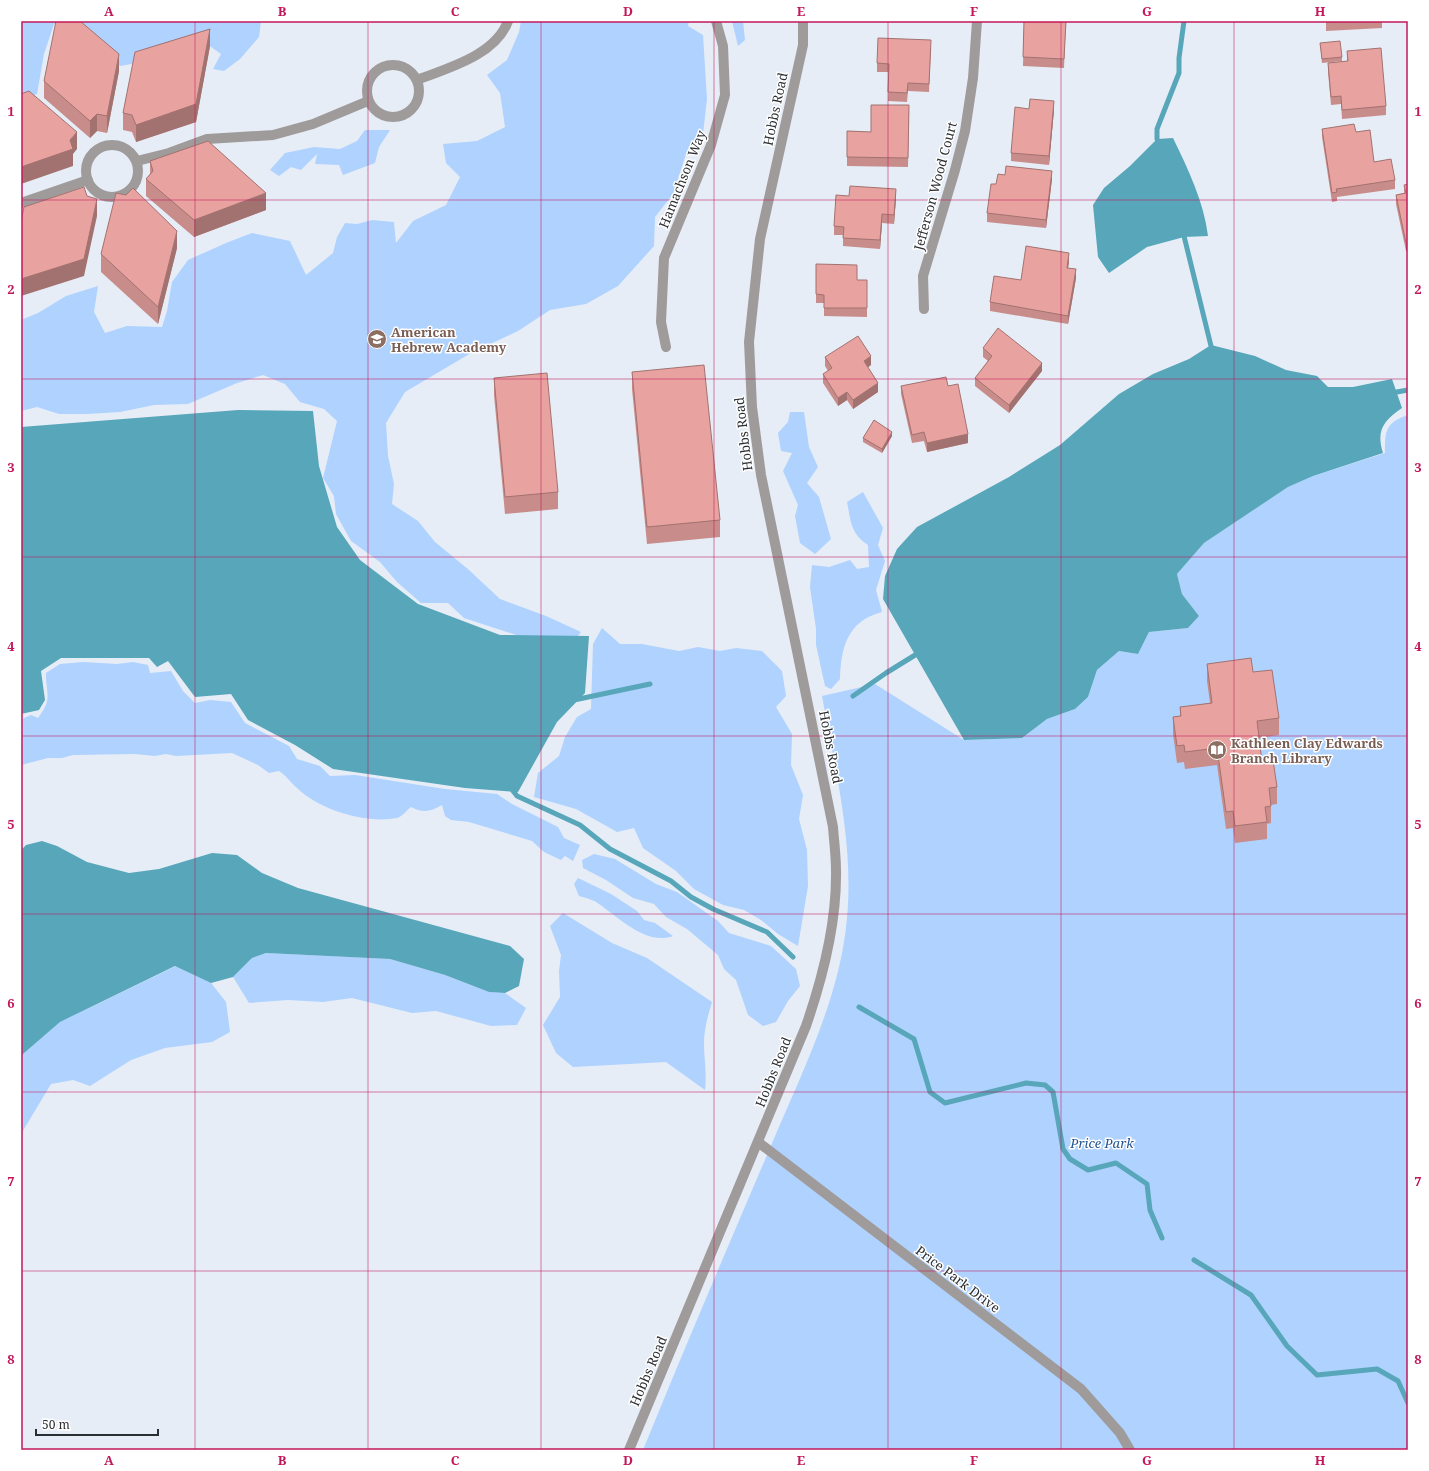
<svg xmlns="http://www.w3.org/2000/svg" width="1429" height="1471" font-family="'Noto Serif',serif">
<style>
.green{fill:#afd2ff}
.water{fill:#57a6ba}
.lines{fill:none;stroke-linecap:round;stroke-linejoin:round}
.stream{stroke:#57a6ba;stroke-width:5}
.minor{stroke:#a09b9b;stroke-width:10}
.wall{fill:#c88c8a}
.shaded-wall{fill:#a27270}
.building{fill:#e8a3a0;stroke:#a27270}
.grid{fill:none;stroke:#c2185b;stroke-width:1;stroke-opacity:0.55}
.labels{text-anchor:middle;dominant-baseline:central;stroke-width:3;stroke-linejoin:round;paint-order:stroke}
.street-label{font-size:13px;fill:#2b2e32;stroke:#fff}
.education-label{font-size:13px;font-weight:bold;fill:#785e54;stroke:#fff;text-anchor:start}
.park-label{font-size:13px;font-style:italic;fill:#225490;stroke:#fff}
.neatline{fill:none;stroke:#c2185b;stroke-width:1.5}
.grid-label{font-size:13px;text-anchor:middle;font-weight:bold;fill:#c2185b}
</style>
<rect width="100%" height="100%" fill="#e6edf6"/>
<g class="green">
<polygon points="21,21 63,21 54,24 44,54 37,94 21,100"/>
<polygon points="77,21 261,21 259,37 240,59 224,71 213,69 221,54 207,44 137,63 120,66 105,48"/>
<polygon points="521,21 689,21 688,26 703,35 707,99 703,134 686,154 673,194 655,217 654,246 618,286 586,304 550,310 518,331 471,353 405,392 386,423 388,456 394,484 392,504 418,521 435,542 469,570 500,599 546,616 581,632 566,651 464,618 448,603 421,603 397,582 380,562 351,541 336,514 334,496 323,478 337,421 324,409 300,402 285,384 263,375 237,383 188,404 154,405 120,412 87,414 59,414 37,407 21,411 21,320 38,313 66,296 98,286 94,312 105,333 127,326 162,327 167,311 172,282 188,260 226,243 252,233 290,241 306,275 333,253 337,237 345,223 357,224 372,220 394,222 396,243 413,221 446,205 460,177 446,163 443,144 477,141 505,127 500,93 487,75 507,60 519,32"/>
<polygon points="732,21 743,21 745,40 738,46"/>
<polygon points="365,130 390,130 379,147 375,163 343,175 339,165 315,164 317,154 301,170 291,167 279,176 270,170 285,153 314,147 340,149 357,141"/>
<polygon points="790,412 804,412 809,447 818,467 807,483 819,497 831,539 815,554 800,543 795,516 798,505 783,471 792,453 781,451 778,433 788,422"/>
<path d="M1408,415v1035h-765c41,-101 84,-201 127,-302 31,-74 70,-149 77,-230 7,-75 -12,-149 -25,-222l53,-12 89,56 58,-2 25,-19 28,-10 13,-12 9,-27 22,-19 19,3 11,-22 39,-4 11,-12 -17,-22 -5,-20 27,-31 84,-56 25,-11 72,-23c0,-22 0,-30 23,-38z"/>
<path d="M863,492l20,36 -5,17 7,16 -9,29 6,22c-35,9 -41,36 -42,67l-9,10 -6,-3 -9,-41v-16l-6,-42 2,-22 17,2 21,-7 7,9 12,-2 -1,-22c-18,-12 -17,-24 -21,-43z"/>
<polygon points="602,628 620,644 642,644 679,651 698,647 720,651 736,648 762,651 782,671 786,696 776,707 792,734 791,765 803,795 799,819 807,850 808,886 798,946 778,934 761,920 744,910 723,905 694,889 676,871 643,848 634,828 617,832 576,809 534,797 538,773 559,756 565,737 577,717 591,709 593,644"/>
<path d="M83,662l34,2 16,-2 15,3 2,8 21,-2 12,20 12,12 15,-3 21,2 14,21 44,23 8,13 23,7 10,10 25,-1 90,14 52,5 15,10 46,23 6,11 16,7 -7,16 -8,-5 -4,4 -17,-8 -12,-11 -63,-19 -18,-2 -6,-4 -3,-11c-12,7 -19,8 -31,2 -4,3 -9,10 -14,11 -32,6 -77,-8 -100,-30 -7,-6 -10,-12 -18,-17l-10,2 -11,-8 -26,-12 -56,3 -10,-2 -11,2 -20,-2 -62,1 -11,3h-14l-27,7 1,-46 9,-4 7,3c15,-20 8,-22 8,-45l14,-9z"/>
<polygon points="594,854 615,859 656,884 677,892 718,921 729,933 771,946 796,969 800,986 788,1001 776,1022 763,1026 748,1015 736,980 724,969 718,955 687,929 666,917 654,904 633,898 606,880 583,868 582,860"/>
<path d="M578,878l33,16 26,17 7,9 11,3 18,13c-26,10 -54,-18 -74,-32 -5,-4 -13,-6 -20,-8l-5,-12z"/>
<path d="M563,913l49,30 35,15 65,44c-4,13 -8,27 -8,41 0,16 3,30 1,47l-39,-28 -93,5 -17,-14 -13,-28 17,-28 -1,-26 2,-16 -11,-29z"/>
<polygon points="266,953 390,959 445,975 489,992 505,993 526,1008 517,1025 491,1026 436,1011 412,1013 352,998 323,1002 288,1000 249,1003 233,977 252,958"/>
<polygon points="176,966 211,983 226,1002 230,1032 212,1042 165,1048 131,1060 90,1086 73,1080 51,1084 21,1134 21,1058 23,1054 60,1022"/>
</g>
<g class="water">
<path d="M1173,138c15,31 31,64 35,98l-24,1 -37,10 -38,26 -11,-16 -5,-52 11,-17 26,-22 27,-27z"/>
<path d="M1211,345l44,11 31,14 31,6 11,11h25l39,-8 10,29c-19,13 -26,23 -19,45l-70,23 -25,11 -84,56 -27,31 5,20 17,22 -11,12 -39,4 -11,22 -19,-3 -22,19 -9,27 -13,12 -28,10 -25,19 -58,2 -81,-141 2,-23 12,-27 20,-22 92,-50 51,-32 59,-51 34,-20 36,-15z"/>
<polygon points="238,410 313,411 319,466 337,527 360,560 418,604 500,635 589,636 585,693 557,722 518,792 465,788 333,769 295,745 248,720 231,694 195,697 168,661 157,667 149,658 61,658 41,671 45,700 39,710 21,714 21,427"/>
<polygon points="42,841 57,846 87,862 129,873 159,869 212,853 237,855 262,873 298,888 510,946 524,959 519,986 505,993 489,992 445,975 390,959 266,953 252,958 233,977 211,983 175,966 60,1022 23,1054 21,1058 21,850 26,845"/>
</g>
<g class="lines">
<g class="stream">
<polyline points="1160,145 1157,139 1157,129 1179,73 1179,58 1184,21"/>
<polyline points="1183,232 1212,350"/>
<polyline points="1391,393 1408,390"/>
<polyline points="853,696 886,673 920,652"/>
<polyline points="574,700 650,684"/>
<polyline points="510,787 517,796 580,825 610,849 671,881 691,897 713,909 767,932 793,957"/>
<polyline points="859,1007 914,1039 930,1092 945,1103 1026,1083 1045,1085 1053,1092 1063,1149 1070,1159 1088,1170 1116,1163 1147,1184 1150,1210 1162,1238"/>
<polyline points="1194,1260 1251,1295 1287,1346 1317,1375 1377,1369 1398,1381 1408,1403"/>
</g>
<g class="minor">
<circle cx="393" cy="91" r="26"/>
<path d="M417,80c31,-12 79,-25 91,-59"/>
<circle cx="112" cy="171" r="26"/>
<polyline points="137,161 169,153 207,139 273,135 313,124 368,101"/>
<polyline points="21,203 88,180"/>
<polyline points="924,309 923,276 955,170 965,131 973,78 977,21"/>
<polyline points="666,347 661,322 664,258 711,145 725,95 723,46 716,21"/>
<polyline points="758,1142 1081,1389 1120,1433 1130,1450"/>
<path d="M629,1450l177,-424c17,-49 31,-103 30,-156 0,-14 -2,-29 -3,-43l-72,-352 -9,-68 -3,-65 11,-103 43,-194v-24"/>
</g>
</g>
<g class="wall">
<polygon points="1024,21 1066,21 1064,68 1023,66"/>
<polygon points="1326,21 1382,21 1382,28 1326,31"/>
<polygon points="1320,43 1342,57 1342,61 1322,63"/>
<polygon points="210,46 196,122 136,142 132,132 123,130 123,113"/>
<polygon points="931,48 929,92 908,91 907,102 888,101 889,72 877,72 877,63"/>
<polygon points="1347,51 1386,106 1386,115 1342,119 1341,104 1331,105 1328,72 1328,63 1347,61"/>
<polygon points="119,71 107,133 97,131 90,138 44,98 44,81"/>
<polygon points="909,105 908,167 847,166 847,131 871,132"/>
<polygon points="1029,109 1054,110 1049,165 1011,161 1011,153"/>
<polygon points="1322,129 1356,132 1374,162 1395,180 1395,189 1337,197 1337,201 1332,202 1322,137"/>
<polygon points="150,161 266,210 194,237 146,196 146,179 150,174"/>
<polygon points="1052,179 1046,228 987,222 987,213 996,184"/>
<polygon points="1408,184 1406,251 1396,204 1396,195 1404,193 1404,185"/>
<polygon points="849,196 896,198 894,224 882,223 880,249 843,246 843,235 834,235 834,226"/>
<polygon points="177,248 158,324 101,272 101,254"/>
<polygon points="1069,261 1068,268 1076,278 1068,324 990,311 990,302 1021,280"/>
<polygon points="816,264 857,280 867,280 867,317 824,316 824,303 816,303"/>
<polygon points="983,348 1042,371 1009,413 975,386 975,378 988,361 983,357"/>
<polygon points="825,357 871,365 868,367 878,392 853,409 847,400 838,406 823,383 823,374 828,371 825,366"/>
<polygon points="632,372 720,520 720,537 647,544 632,389"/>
<polygon points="494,378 558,492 558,509 505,514 494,395"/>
<polygon points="901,386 948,386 968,443 927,452 924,441 912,443 901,394"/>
<polygon points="892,436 882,453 863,442 863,438"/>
<polygon points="1207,664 1253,672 1279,718 1279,735 1259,738 1262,762 1277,787 1277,804 1271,805 1271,823 1267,824 1267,839 1235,843 1233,828 1226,829 1217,765 1185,769 1184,762 1177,763 1173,734 1173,717 1180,716 1180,707 1210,703 1207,681"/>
</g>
<g class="shaded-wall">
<polygon points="210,29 210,46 196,122 136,142 136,125"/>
<polygon points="119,54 119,71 107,133 107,116"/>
<polygon points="1054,101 1054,110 1049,165 1049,156"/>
<polygon points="97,114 97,131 90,138 90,121"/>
<polygon points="77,132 77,149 73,154 73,166 21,184 21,167 70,140"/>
<polygon points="1052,171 1052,179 1046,228 1046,220"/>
<polygon points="896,189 896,198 894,224 894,215"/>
<polygon points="266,193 266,210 194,237 194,220"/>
<polygon points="97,199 97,216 84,276 21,296 21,279"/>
<polygon points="882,214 882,223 880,249 880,240"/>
<polygon points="177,231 177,248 158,324 158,307"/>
<polygon points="1408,242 1408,251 1406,251 1406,243"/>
<polygon points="1069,253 1069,261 1067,277 1067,268"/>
<polygon points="1076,269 1076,278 1068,324 1068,316"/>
<polygon points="871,356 871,365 864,370 864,361"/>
<polygon points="1042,363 1042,371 1009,413 1009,405"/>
<polygon points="878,383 878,392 853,409 853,400"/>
<polygon points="847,392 847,400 838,406 838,398"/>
<polygon points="892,432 892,436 882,453 882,449"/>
<polygon points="968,434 968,443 927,452 927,443"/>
</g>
<g class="building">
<polygon points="56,21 80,21 119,54 107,116 97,114 90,121 44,81"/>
<polygon points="1024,21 1066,21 1064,59 1023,57"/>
<polygon points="1326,21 1352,21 1326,22"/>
<polygon points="210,29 196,104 136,125 132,115 123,113 135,52"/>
<polygon points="878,38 931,40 929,84 908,83 907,93 888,92 889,64 877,63"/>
<polygon points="1340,41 1342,57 1322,59 1320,43"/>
<polygon points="1381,48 1386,106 1342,110 1341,96 1331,97 1328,63 1348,61 1347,51"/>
<polygon points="29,91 77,132 70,140 73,149 21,167 21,94"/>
<polygon points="1030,99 1054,101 1049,156 1011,153 1015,107 1029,109"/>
<polygon points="871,105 909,105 908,158 847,157 847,131 871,132"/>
<polygon points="1354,124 1356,132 1370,130 1374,162 1391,159 1395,180 1336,189 1337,192 1332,193 1322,129"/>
<polygon points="208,141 266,193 194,220 146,179 153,171 150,161"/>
<polygon points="1006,166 1052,171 1046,220 987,213 991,184 996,184 998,174 1005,175"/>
<polygon points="1408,184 1408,242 1406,243 1396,195 1406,193 1404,185"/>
<polygon points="850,186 896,189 894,215 882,214 880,240 843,238 844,227 834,226 836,195 849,196"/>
<polygon points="84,187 87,196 97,199 84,259 21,279 21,222 24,207"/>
<polygon points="133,188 177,231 158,307 101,254 116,193 126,195"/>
<polygon points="1026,246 1069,253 1067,268 1076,269 1068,316 990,302 994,276 1021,280"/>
<polygon points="816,264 857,265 857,280 867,280 867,308 824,308 824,295 816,294"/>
<polygon points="998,328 1042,363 1009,405 975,378 992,356 983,348"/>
<polygon points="858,336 871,356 864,361 878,383 853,400 847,392 838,398 823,374 832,368 825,357"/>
<polygon points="704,365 720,520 647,527 632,372"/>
<polygon points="547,373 558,492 505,497 494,378"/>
<polygon points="946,377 948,386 958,384 968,434 927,443 924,432 912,435 901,386"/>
<polygon points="874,420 892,432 882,449 863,438"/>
<polygon points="1251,658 1253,672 1272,670 1279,718 1257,721 1262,762 1273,760 1277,787 1269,788 1271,806 1265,807 1267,822 1235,826 1233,811 1226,812 1217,748 1185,752 1184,745 1177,746 1173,717 1181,716 1180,707 1212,703 1207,664"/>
</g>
<path class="grid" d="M195,21v1429M368,21v1429M541,21v1429M714,21v1429M888,21v1429M1061,21v1429M1234,21v1429M21,200h1387M21,379h1387M21,557h1387M21,736h1387M21,914h1387M21,1092h1387M21,1271h1387"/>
<defs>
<g id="school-disc" transform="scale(1)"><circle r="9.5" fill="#8d6e63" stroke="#fff"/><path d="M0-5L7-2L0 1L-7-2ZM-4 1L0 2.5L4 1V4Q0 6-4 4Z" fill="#fff"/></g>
<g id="library-disc" transform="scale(1)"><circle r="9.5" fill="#8d6e63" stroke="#fff"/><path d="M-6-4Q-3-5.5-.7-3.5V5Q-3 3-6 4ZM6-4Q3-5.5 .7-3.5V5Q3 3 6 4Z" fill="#fff"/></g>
</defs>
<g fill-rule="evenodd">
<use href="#school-disc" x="377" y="339"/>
<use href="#library-disc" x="1217" y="750"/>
</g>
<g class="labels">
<g class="street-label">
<text transform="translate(775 109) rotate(-78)">Hobbs Road</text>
<text transform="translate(682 179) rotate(-68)">Hamachson Way</text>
<text transform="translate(935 186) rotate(-75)">Jefferson Wood Court</text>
<text transform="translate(743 434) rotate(-97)">Hobbs Road</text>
<text transform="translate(831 747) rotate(79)">Hobbs Road</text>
<text transform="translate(773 1072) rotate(-68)">Hobbs Road</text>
<text transform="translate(958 1279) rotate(37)">Price Park Drive</text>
<text transform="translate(648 1371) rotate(-67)">Hobbs Road</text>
</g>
<g class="education-label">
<text x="391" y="332">American<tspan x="391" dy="15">Hebrew Academy</tspan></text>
<text x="1231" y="743">Kathleen Clay Edwards<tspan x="1231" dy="15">Branch Library</tspan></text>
</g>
<g class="park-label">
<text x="1102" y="1143">Price Park</text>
</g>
</g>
<rect width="1429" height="1471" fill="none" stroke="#ffffff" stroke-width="44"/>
<path d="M36 1429v6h122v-6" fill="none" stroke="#2b2e32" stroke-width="2"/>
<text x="42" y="1429" font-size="12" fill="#2b2e32" stroke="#ffffff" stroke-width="3" paint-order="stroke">50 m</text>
<rect x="22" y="22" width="1385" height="1427" class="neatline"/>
<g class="grid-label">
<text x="109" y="16">A</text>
<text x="282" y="16">B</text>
<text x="455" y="16">C</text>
<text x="628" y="16">D</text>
<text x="801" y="16">E</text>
<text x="974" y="16">F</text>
<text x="1147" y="16">G</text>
<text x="1320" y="16">H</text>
<text x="11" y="116">1</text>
<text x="1418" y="116">1</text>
<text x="11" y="294">2</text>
<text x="1418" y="294">2</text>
<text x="11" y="472">3</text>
<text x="1418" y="472">3</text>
<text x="11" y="651">4</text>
<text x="1418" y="651">4</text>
<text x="11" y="829">5</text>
<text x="1418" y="829">5</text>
<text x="11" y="1008">6</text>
<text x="1418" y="1008">6</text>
<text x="11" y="1186">7</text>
<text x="1418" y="1186">7</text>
<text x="11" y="1364">8</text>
<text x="1418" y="1364">8</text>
<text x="109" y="1465">A</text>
<text x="282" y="1465">B</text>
<text x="455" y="1465">C</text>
<text x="628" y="1465">D</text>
<text x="801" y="1465">E</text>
<text x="974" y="1465">F</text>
<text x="1147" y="1465">G</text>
<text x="1320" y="1465">H</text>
</g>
</svg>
